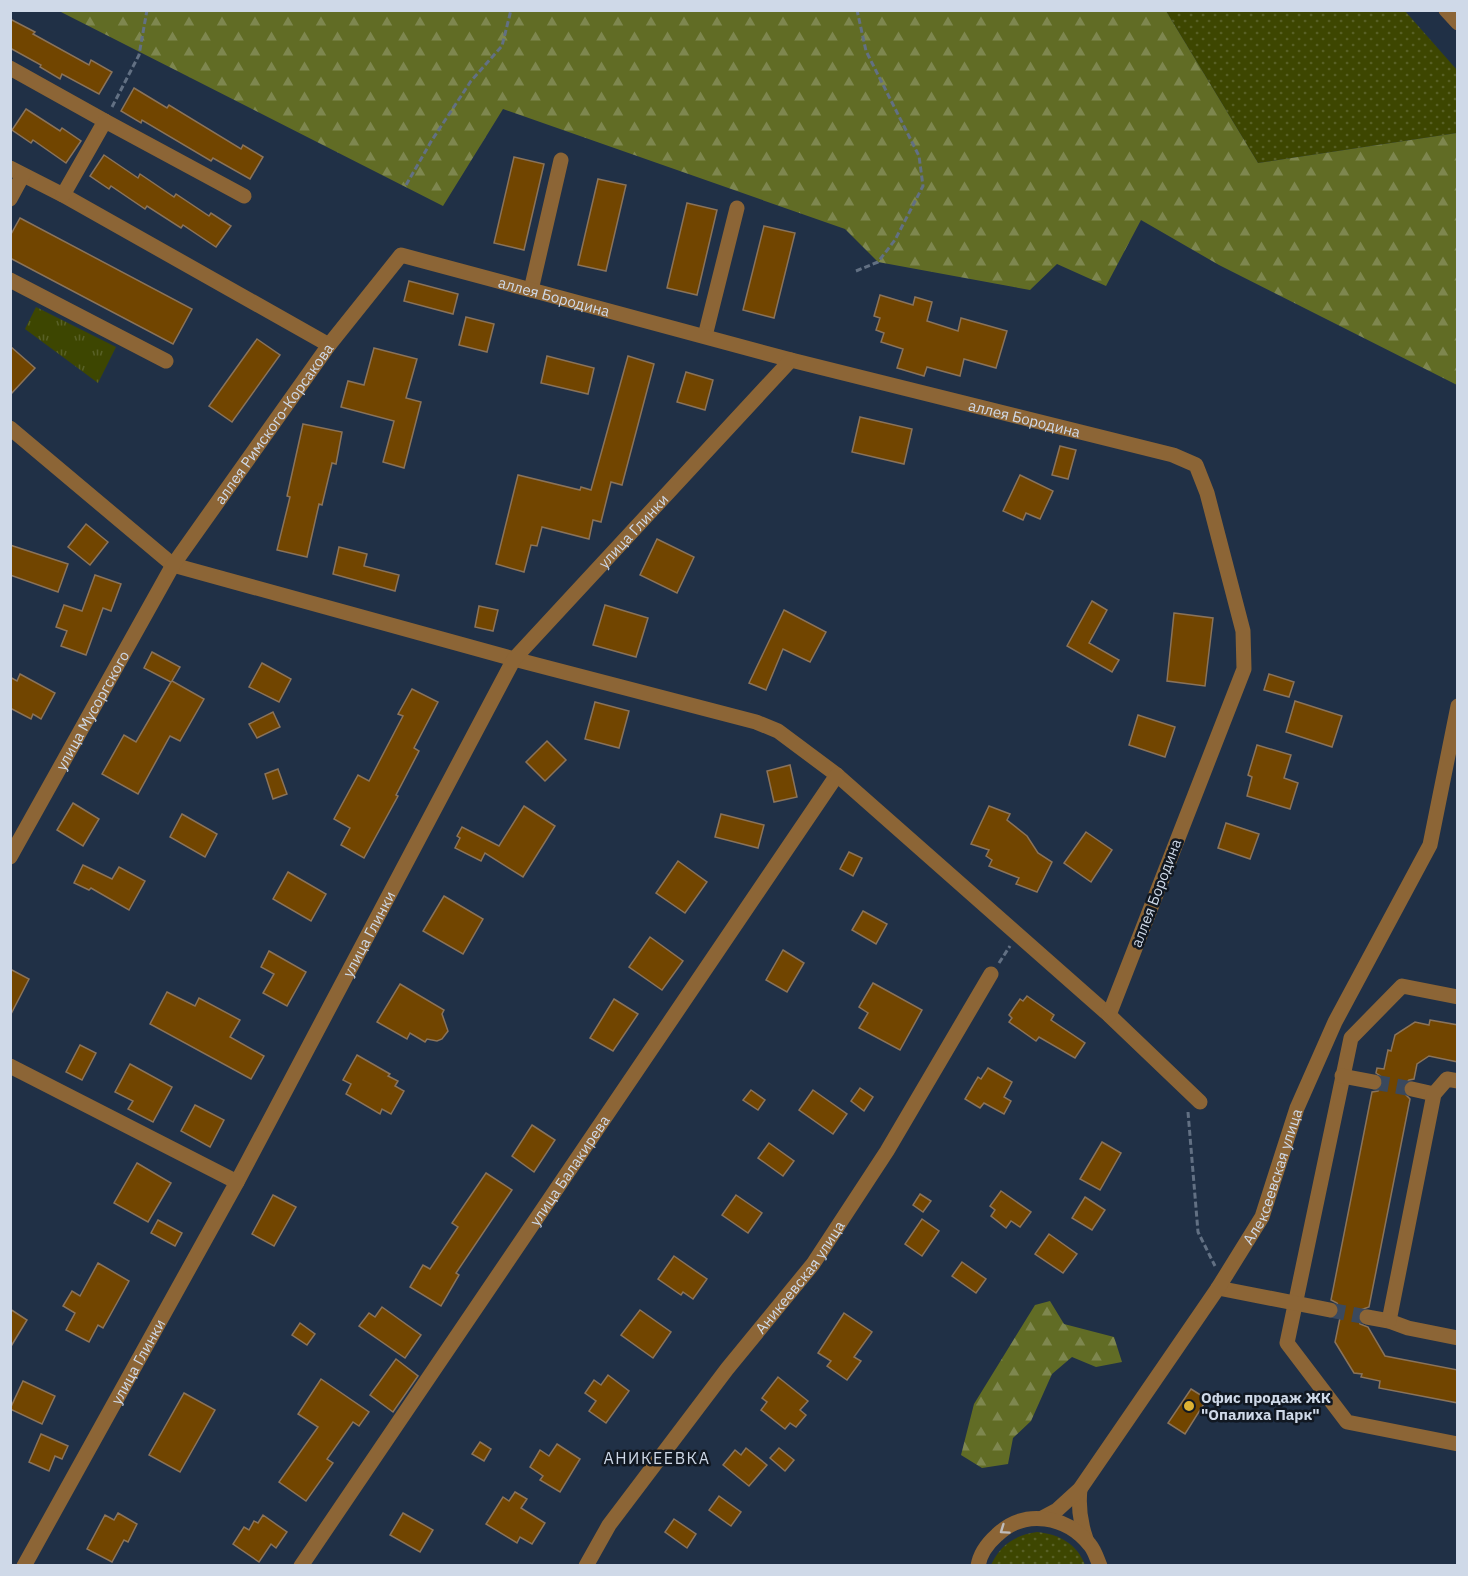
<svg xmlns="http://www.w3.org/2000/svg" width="1468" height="1576" font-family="'IBM Plex Sans',sans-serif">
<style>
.grass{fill:url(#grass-dots)}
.forest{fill:url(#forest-firs)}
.park{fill:url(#park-tufts)}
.building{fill:#714500;stroke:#8a735a;stroke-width:1.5}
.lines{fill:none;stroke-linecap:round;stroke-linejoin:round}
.minor-tunnel{stroke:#3a495e;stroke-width:15;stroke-dasharray:15 8;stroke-linecap:butt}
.path{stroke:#627083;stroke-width:3;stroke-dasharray:6 3;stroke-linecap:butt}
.minor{stroke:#8c6536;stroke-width:15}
.oneway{stroke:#bebcbc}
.poi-dot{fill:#ddb133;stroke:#111822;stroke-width:2}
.labels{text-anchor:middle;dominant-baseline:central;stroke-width:5;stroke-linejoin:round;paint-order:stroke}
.street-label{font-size:15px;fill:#cfd9e8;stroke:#111822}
.poi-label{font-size:15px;font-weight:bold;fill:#cfd9e8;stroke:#111822;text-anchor:start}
.neighbourhood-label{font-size:16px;letter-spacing:1.5px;fill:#cfd9e8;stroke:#111822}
</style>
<defs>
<pattern id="grass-dots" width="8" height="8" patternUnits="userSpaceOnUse" patternTransform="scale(1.5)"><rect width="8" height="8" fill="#3d4601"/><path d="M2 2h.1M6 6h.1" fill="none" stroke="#586026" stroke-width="1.8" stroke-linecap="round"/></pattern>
<pattern id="forest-firs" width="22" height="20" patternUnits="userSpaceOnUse" patternTransform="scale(1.5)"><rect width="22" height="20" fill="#616c25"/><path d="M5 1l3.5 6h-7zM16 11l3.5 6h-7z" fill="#7e874f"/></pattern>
<pattern id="park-tufts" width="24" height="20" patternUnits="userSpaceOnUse" patternTransform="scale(1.5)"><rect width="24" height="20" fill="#3d4601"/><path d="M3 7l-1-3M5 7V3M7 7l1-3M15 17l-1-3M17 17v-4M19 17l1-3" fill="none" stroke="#586026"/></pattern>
</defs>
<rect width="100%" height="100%" fill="#203046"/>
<g class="grass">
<polygon points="1166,11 1405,11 1457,70 1457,133 1258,163"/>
<path d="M1037,1532c22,2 40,12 48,33h-94c9,-20 24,-30 46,-33z"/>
</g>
<g class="forest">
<polygon points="59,11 1166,11 1258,163 1457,133 1457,385 1219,265 1141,220 1106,286 1057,264 1030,290 878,262 845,229 503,109 443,206"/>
<polygon points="1050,1301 1064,1324 1114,1337 1122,1362 1096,1367 1072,1357 1052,1374 1031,1421 1013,1438 1008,1464 982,1468 961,1455 974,1404 1035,1305"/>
</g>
<polygon class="park" points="36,307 116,347 98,383 25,329"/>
<g class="building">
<polygon points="10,19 35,32 33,34 89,65 91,60 112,72 99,94 62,74 60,79 40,67 41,65 10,48"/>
<polygon points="134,88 167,108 169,105 241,149 243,145 263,157 250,179 213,158 211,161 142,120 141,123 121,111"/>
<polygon points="26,109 60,131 62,128 81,141 66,163 33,140 31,143 12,130"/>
<polygon points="104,155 138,178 140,174 174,197 176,194 209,216 211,213 231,226 216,247 183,225 181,228 147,206 145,209 111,186 109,189 90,176"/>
<polygon points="514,157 544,164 524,250 494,243"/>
<polygon points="598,179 626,185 606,271 578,265"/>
<polygon points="687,203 717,210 697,295 667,288"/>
<polygon points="20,218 192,309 173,344 10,258 10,236"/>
<polygon points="764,226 795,233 774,318 743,310"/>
<polygon points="409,281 458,294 453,314 404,301"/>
<polygon points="880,295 913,305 915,297 932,302 927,321 958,331 961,318 1007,331 996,368 964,359 960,376 927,367 924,376 897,368 903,349 881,342 884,333 876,330 880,318 874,316"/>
<polygon points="466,317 494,324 487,352 459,345"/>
<polygon points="257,339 280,355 232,422 209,406"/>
<polygon points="10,346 35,368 10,395"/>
<polygon points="374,348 417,359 406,398 421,402 404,468 383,462 394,421 341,407 348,381 364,385"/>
<polygon points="547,356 594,368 588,394 541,383"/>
<polygon points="628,356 654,364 622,485 611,482 601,522 593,520 589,539 542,527 537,546 531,545 524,572 496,564 518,475 580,490 581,487 591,490"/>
<polygon points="686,372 713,380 705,410 677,402"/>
<polygon points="860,417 912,429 904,464 852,452"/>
<polygon points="303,424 342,432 336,464 332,463 322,505 319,504 307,557 277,550 290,497 287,496"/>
<polygon points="1060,446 1076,450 1068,479 1052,475"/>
<polygon points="1020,475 1053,491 1040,519 1026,513 1023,520 1003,511"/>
<polygon points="86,524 108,542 90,565 68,547"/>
<polygon points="657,539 694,557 677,593 640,575"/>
<polygon points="10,545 68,564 58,592 10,575"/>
<polygon points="339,547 367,554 364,566 399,575 395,591 333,574"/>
<polygon points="95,575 121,584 111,611 103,608 86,655 61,646 67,631 56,627 64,605 82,611"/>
<polygon points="1092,601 1107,610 1089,643 1119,660 1112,672 1067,646"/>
<polygon points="605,605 648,618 636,657 593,645"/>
<polygon points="479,606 498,610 493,631 475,627"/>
<polygon points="784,610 826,632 810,662 783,649 766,690 749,683"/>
<polygon points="1174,613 1213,618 1205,686 1167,681"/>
<polygon points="152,652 180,667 172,681 204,699 180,741 170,736 138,794 102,774 124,735 136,742 171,682 144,668"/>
<polygon points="262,663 291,679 279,702 249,687"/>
<polygon points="20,674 55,693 41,719 33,714 31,719 10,708 10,677 17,681"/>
<polygon points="1269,674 1294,682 1289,697 1264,690"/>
<polygon points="412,689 438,702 414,748 419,751 396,795 398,796 364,858 341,845 350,828 334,819 358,775 369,781 403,716 398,714"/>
<polygon points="1295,701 1342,716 1332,747 1286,732"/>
<polygon points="595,702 629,711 619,748 585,739"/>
<polygon points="273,712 280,727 257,738 249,724"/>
<polygon points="1138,715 1175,727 1165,757 1129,745"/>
<polygon points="547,741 566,760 545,781 526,762"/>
<polygon points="1257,745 1291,755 1284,778 1298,783 1290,809 1247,796 1252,777 1248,775"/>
<polygon points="790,765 797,797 774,802 767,771"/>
<polygon points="278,769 287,794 273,799 265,774"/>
<polygon points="73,803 99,819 83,846 57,830"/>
<polygon points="524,806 555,826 523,877 485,853 481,861 455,848 460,838 457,836 462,827 499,846"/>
<polygon points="989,806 1010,814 1007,820 1027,836 1038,853 1052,862 1037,892 1016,884 1019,878 989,866 992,860 986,856 989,850 971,844"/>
<polygon points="182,814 217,834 205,857 170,837"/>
<polygon points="721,814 764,825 758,848 715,837"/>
<polygon points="1226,823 1259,834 1250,859 1218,848"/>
<polygon points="1086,832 1112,850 1091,882 1064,863"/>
<polygon points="849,852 862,858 853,876 840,869"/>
<polygon points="678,861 707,882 685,913 656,893"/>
<polygon points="83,865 112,879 119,867 145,881 129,910 91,888 89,890 74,883"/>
<polygon points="288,872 326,894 311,921 273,899"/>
<polygon points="444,896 483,919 463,954 423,931"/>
<polygon points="863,911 887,924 876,944 852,930"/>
<polygon points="650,937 683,961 662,990 629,967"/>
<polygon points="783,950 804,963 787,992 766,980"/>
<polygon points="269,951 306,972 287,1006 263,993 274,974 261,967"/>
<polygon points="10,969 29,979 10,1016"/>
<polygon points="873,983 922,1010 900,1050 859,1028 868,1013 859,1007"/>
<polygon points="400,984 444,1010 442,1014 448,1031 442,1039 437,1041 427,1039 425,1042 410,1033 407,1039 377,1022"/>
<polygon points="167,992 195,1006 199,998 240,1020 230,1037 264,1056 251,1079 150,1024"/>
<polygon points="1027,996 1054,1015 1051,1020 1085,1043 1075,1058 1039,1037 1036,1041 1009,1022 1012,1018 1009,1015 1020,999 1023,1001"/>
<polygon points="614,999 638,1014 613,1051 590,1038"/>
<polygon points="1430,1020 1458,1025 1458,1062 1429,1056 1417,1064 1414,1079 1409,1080 1403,1086 1403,1092 1410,1099 1369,1307 1360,1310 1357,1316 1360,1324 1368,1327 1385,1356 1458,1370 1458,1403 1379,1388 1380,1381 1361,1377 1362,1374 1354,1373 1335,1342 1340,1318 1337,1317 1339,1307 1337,1303 1331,1300 1372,1092 1378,1091 1383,1084 1383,1078 1376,1073 1377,1068 1384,1069 1388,1050 1391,1051 1395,1035 1415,1022 1429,1025"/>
<polygon points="80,1045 96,1053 82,1080 66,1072"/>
<polygon points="357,1055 390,1074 388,1076 398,1081 395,1086 404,1091 391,1114 382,1109 380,1114 346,1094 351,1084 343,1080"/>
<polygon points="130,1064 172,1087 153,1122 128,1109 133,1101 115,1092"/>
<polygon points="988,1068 1012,1082 1004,1097 1011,1101 1004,1114 984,1103 980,1108 965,1099 978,1077 981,1079"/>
<polygon points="860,1088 873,1097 864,1111 851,1101"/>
<polygon points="751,1090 765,1100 758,1110 743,1100"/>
<polygon points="813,1090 847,1114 833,1134 799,1110"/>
<polygon points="195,1105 224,1120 210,1147 181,1131"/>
<polygon points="532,1125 555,1140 534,1172 512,1156"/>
<polygon points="1102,1142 1121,1153 1100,1190 1080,1179"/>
<polygon points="769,1143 794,1161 783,1176 758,1158"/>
<polygon points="137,1163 171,1183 148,1222 114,1203"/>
<polygon points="486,1173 512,1190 456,1273 459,1275 441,1306 410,1287 423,1265 430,1269 458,1227 452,1223"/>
<polygon points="1001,1191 1031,1212 1020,1227 1011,1221 1006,1228 991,1216 995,1210 990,1206"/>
<polygon points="920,1194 931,1201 923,1212 913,1205"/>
<polygon points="273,1195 296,1207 274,1246 252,1234"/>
<polygon points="736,1195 762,1213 748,1233 722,1215"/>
<polygon points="1085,1197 1105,1210 1092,1230 1072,1218"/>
<polygon points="922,1219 939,1231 922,1256 905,1244"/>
<polygon points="158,1220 182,1233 175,1246 151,1233"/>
<polygon points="1049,1234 1077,1254 1063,1273 1035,1254"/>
<polygon points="674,1256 707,1279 693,1299 683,1292 681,1295 658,1279"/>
<polygon points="962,1262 986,1279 976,1293 952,1276"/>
<polygon points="98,1263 129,1281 103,1328 98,1325 89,1342 66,1330 75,1313 63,1306 72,1291 80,1296"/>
<polygon points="382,1307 421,1335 405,1358 359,1326 369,1313 375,1317"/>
<polygon points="10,1309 27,1320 10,1348"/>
<polygon points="640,1310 671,1332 653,1358 621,1335"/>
<polygon points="844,1313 872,1332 854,1357 861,1361 847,1380 827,1366 831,1361 818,1353"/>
<polygon points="300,1323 315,1334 307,1345 292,1335"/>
<polygon points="396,1359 418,1376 393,1412 370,1395"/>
<polygon points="608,1375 629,1391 606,1423 589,1411 596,1401 585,1393 594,1380 601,1385"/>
<polygon points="778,1377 808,1401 800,1410 806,1415 796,1427 790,1423 785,1429 761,1410 767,1402 762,1398"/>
<polygon points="321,1379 369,1412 359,1426 353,1422 327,1459 333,1463 306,1501 279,1482 318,1427 298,1414"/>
<polygon points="23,1381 55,1396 42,1424 10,1409"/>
<polygon points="1191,1389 1207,1399 1185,1434 1168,1423"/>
<polygon points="184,1393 215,1410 180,1472 149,1455"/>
<polygon points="41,1434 68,1446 62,1459 55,1456 49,1471 29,1462"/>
<polygon points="480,1442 491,1449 484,1461 472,1454"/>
<polygon points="557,1444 580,1459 560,1492 540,1480 543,1476 530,1467 540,1450 549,1456"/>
<polygon points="746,1448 767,1465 749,1486 723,1465 735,1450 741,1455"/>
<polygon points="779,1448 794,1460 785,1471 770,1458"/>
<polygon points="515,1492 527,1499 521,1508 545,1523 532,1544 520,1537 517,1543 486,1524 503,1497 509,1501"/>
<polygon points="719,1496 741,1512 731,1526 709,1510"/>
<polygon points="118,1513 137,1524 128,1542 124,1540 112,1562 87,1549 105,1515 114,1520"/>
<polygon points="403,1513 433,1530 420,1552 390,1535"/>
<polygon points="263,1515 287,1532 276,1548 271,1544 259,1562 233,1544 244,1527 249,1530 254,1521 258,1523"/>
<polygon points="674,1519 696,1534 687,1548 665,1532"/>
</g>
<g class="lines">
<g class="minor-tunnel">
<polyline points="1374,1082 1412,1089"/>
<polyline points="1330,1310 1367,1317"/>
</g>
<g class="path">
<polyline points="112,107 139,55 147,10"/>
<polyline points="406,185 432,140 471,81 502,46 511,10"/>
<polyline points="856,271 878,262 895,240 923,186 919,156 866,51 857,10"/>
<polyline points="999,963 1010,946"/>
<polyline points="1188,1112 1198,1232 1215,1266"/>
</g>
<g class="minor">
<polyline points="1446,10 1458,23"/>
<polyline points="10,68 105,121"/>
<polyline points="10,168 63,195 329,345"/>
<polyline points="63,195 105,121 244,196"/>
<polyline points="10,199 23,175"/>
<polyline points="10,280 166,361"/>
<polyline points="531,290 561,160"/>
<polyline points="705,336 737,208"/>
<polyline points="10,428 173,565 514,659 756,722 778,731 837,775 1109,1015 1200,1102"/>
<path id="s1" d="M10,857l163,-292 156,-220 72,-90 390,105 382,95 23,10 11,28 36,138 1,38 -135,346"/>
<polyline points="1458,997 1402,986 1351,1038 1287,1343 1347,1422 1458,1444"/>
<polyline points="10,1066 237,1182"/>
<polyline points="1342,1076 1374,1082"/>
<polyline points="1412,1089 1434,1094"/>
<polyline points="1218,1288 1330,1310"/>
<polyline points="1367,1317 1389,1321 1408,1328 1458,1338"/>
<polyline points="1389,1321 1434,1094 1447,1079 1458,1081"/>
<path d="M1080,1489c-2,18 0,33 6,50"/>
<path id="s2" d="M1042,1518l15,-8 23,-21 138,-201 44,-71 35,-109 38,-86 95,-177 28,-139"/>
<path id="s3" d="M24,1566l213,-384 277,-523 277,-299"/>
<path id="s4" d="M301,1566l536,-791"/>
<path id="s5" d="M586,1566l23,-41 118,-156 86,-105 74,-113 104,-177"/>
<path d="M978,1566c2,-13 10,-23 19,-31 28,-27 70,-19 93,10 5,6 7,14 10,21"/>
</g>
</g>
<defs><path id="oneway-chevron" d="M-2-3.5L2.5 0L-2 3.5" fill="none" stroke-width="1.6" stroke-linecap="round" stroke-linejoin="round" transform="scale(1.5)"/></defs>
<use class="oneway" href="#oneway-chevron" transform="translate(1004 1530) rotate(145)"/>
<circle class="poi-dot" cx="1189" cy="1406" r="6"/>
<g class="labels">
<g class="street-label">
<text stroke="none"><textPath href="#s1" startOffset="878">аллея Бородина</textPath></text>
<text stroke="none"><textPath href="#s1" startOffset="1364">аллея Бородина</textPath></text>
<text stroke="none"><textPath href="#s1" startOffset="508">аллея Римского-Корсакова</textPath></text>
<text stroke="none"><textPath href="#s3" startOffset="1206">улица Глинки</textPath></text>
<text stroke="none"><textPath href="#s1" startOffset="168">улица Мусоргского</textPath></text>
<text transform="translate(1156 893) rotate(-69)">аллея Бородина</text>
<text stroke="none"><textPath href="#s3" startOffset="720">улица Глинки</textPath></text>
<text stroke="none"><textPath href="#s4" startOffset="478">улица Балакирева</textPath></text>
<text stroke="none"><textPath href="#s2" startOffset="417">Алексеевская улица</textPath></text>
<text stroke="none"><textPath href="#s5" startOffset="360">Аникеевская улица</textPath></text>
<text stroke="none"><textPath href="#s3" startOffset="234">улица Глинки</textPath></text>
</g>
<g class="poi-label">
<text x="1201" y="1397">Офис продаж ЖК<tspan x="1201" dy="17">"Опалиха Парк"</tspan></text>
</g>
<g class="neighbourhood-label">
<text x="657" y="1458">АНИКЕЕВКА</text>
</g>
</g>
<rect width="1468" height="1576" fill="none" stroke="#cfd9e8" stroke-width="24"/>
</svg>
